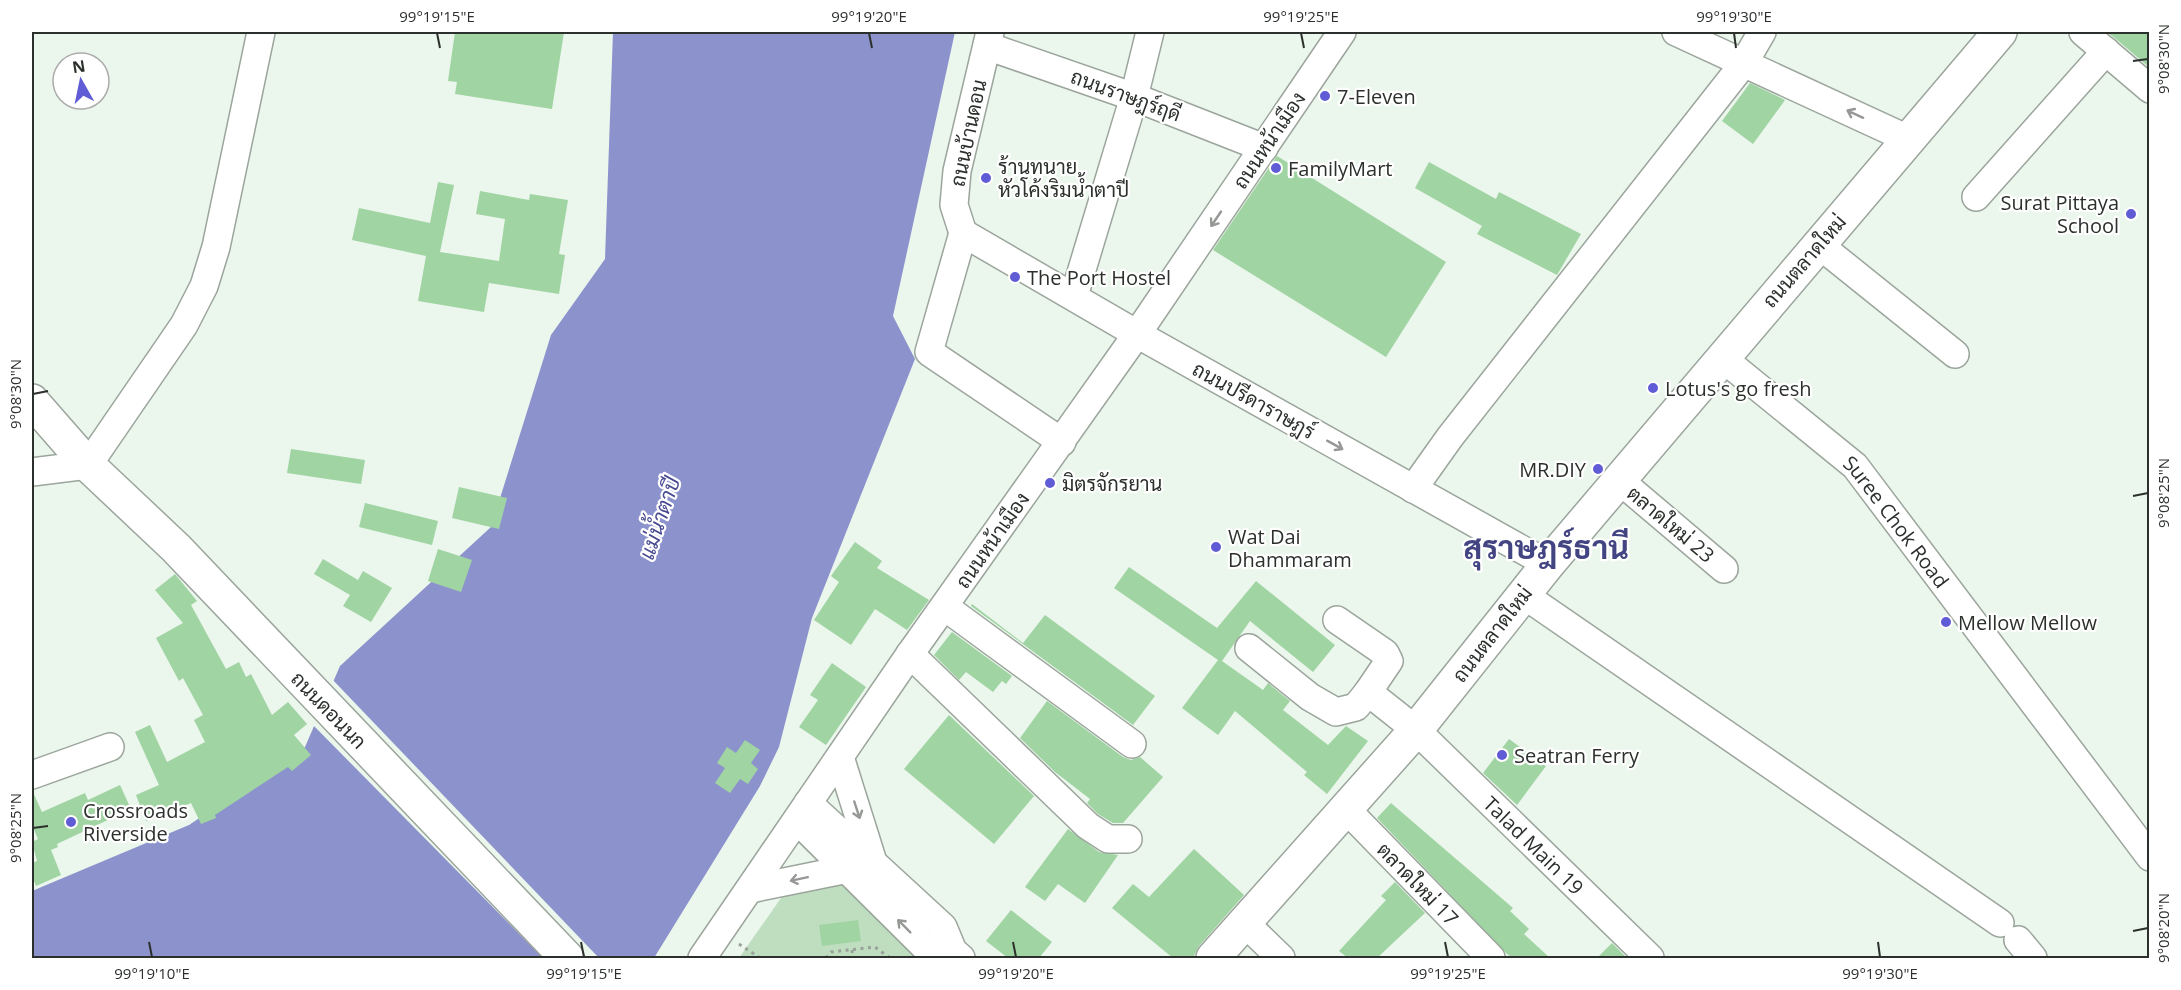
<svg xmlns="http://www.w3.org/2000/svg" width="2181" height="990" font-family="'Open Sans',Sarabun,sans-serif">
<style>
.green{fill:#bfdec0}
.water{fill:#8c92cc}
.pier{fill:#ebf6ec}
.building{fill:#a0d4a3}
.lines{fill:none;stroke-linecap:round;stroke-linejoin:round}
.minor-casing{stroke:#9ba59c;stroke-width:30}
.major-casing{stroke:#9ba59c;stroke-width:36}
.path{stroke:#99a19a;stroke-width:3;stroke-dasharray:3 4.5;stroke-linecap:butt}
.minor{stroke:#fff;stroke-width:27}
.major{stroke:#fff;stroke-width:33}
.oneway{stroke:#969896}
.ticks{fill:none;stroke:#2c302c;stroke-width:2}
.poi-dot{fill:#5f5cd5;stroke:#fff;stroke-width:2}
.labels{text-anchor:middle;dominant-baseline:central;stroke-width:4.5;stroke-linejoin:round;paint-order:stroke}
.street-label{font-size:20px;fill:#2c302c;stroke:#fff}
.poi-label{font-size:20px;fill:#2c302c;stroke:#fff;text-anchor:start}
.water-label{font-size:21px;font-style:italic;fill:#464890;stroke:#fff}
.town-label{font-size:32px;font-weight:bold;fill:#434582;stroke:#fff}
.neatline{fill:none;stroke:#2c302c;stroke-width:2}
.ticks-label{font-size:15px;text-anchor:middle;fill:#2c302c}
</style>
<rect width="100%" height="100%" fill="#ebf6ec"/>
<polygon class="green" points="839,877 919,958 739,958 788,888"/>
<polygon class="water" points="613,32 955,32 893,316 915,359 812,618 779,747 760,786 654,958 32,958 32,891 189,825 305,747 340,666 491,527 551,335 605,259"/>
<polygon class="pier" points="331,678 599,958 543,958 312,724"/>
<g class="building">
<polygon points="455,32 564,32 552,109 455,94 457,82 448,81"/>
<polygon points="2107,32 2150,32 2150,68 2116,39"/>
<polygon points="1750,83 1785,100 1753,144 1722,121"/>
<polygon points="1277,156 1446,262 1386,357 1213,250"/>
<polygon points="1429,162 1496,199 1499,192 1581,234 1557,275 1477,234 1482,226 1415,188"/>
<polygon points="438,182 454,185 440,252 499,261 505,219 476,214 480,191 529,200 530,194 568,200 559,254 565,255 559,294 489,283 484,312 418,301 426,256 352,240 359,208 430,223"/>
<polygon points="291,449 365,460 361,484 287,473"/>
<polygon points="459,487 507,498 499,529 452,518"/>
<polygon points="365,503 438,521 432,545 359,527"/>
<polygon points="855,542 882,561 877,568 929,600 907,630 875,609 851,645 814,620 839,582 831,576"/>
<polygon points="438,549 472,560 461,592 428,581"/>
<polygon points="323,559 358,580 363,571 392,588 371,622 343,606 350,595 314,574"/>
<polygon points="1129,567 1217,628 1256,581 1335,645 1313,672 1250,621 1222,661 1263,690 1268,683 1290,701 1283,710 1328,745 1346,726 1368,741 1327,794 1304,775 1307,772 1235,711 1218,735 1182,708 1218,660 1114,588"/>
<polygon points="175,574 197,601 191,605 226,669 239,662 246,677 251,674 272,715 288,702 307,724 294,735 311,755 292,771 288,767 215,815 216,818 201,824 191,803 146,821 136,795 159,785 135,732 150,725 167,762 205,742 194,720 203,715 183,678 179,681 156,638 183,623 155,590"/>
<polygon points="972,604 1023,643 1045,615 1155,696 1133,725 971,606"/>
<polygon points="952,632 1012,676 1006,684 1002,681 993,692 966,672 959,680 934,655"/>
<polygon points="832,663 866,687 826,745 799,727 818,700 810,695"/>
<polygon points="1047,701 1123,757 1131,760 1140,757 1163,777 1123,823 1113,823 1098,814 1087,803 1090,799 1055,772 1020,738"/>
<polygon points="949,715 1034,796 994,844 904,769"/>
<polygon points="1509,739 1546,766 1517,805 1483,773"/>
<polygon points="745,740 760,750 751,763 758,769 748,784 740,779 730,793 715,783 725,768 717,763 727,747 736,753"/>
<polygon points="120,785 131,809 57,844 58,847 51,850 61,875 36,886 32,876 32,863 37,861 32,842 38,839 32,825 32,790 42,812 85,793 88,800"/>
<polygon points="1391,803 1513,908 1510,911 1529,929 1524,934 1550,958 1512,958 1506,953 1377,818"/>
<polygon points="1068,829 1099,852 1118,855 1085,903 1058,884 1045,901 1025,887"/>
<polygon points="1194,849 1244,895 1199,946 1193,958 1173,958 1112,908 1133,884 1149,897"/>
<polygon points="1395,882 1425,913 1377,958 1348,958 1339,951 1386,900 1381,896"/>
<polygon points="1011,910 1052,942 1039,958 1008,958 986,941"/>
<polygon points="858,920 861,941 822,946 819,925"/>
<polygon points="1612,943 1625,956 1622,958 1597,958"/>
</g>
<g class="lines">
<g class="minor-casing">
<g id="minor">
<polyline points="1676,32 1908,139"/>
<polyline points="2083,32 2150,89"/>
<polyline points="987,46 1134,97 1264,148"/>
<polyline points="1976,197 2106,51"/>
<polyline points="963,233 1137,334 1548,564"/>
<polyline points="963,233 929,352 1062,442"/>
<polyline points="963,233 954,205 957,171 990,32"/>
<polyline points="1818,244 1955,354"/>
<polyline points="1074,296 1134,97 1150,32"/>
<path id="s1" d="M1721,357l134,109 295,391"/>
<polyline points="32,472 88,465 184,325 204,286 216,247 261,32"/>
<polyline points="1619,480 1724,569"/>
<polyline points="1413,489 1450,437 1744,63 1762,32"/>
<polyline points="1524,595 2000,923"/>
<polyline points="945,607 1132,744"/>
<polyline points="1337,620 1385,653 1389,661 1368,692"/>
<path id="s2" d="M1249,648l61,49 26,15 20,-5 12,-15 48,38 234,228"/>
<polyline points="910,654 1088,826 1108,839 1128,839"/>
<polyline points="840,757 873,862"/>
<polyline points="32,775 110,747"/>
<polyline points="808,803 943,927 953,951 961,958"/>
<polyline points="1346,809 1491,958"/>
<polyline points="797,820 926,948 953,951"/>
<polyline points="750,889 848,869"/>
<polyline points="1245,923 1281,958"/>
<polyline points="2018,940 2033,958"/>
<polyline points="702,958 910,654 1137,334 1342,32"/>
</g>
</g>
<g class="major-casing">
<g id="major">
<polyline points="32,401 88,465 176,548 567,958"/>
<polyline points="1213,958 1416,730 1548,564 2000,32"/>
</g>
</g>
<g class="path">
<polyline points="739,944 760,958"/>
<polyline points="852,950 853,958"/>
<polyline points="826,958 831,952 875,947 890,958"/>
</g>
<use href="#minor" class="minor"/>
<use href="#major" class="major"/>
</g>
<defs><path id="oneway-shaft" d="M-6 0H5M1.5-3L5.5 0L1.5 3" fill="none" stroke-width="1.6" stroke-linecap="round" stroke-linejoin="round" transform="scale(1.5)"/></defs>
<g class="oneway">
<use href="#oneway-shaft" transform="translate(1855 114) rotate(-155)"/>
<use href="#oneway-shaft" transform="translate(1216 219) rotate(124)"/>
<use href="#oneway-shaft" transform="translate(1335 445) rotate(29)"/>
<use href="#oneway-shaft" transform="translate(857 810) rotate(72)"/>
<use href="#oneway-shaft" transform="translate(799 879) rotate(168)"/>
<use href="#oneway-shaft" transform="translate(904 926) rotate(-135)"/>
</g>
<path class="ticks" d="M437,33l3,15M869,33l3,15M1301,33l3,15M1734,33l2,15M2133,61l15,-2M33,394l15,-3M2133,496l15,-3M33,828l15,-2M2133,931l15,-3M149,942l3,15M581,942l3,15M1013,942l3,15M1445,942l3,15M1878,942l2,15"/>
<g class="poi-dot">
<circle cx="1325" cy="96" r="6"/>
<circle cx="1276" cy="168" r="6"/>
<circle cx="986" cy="178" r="6"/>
<circle cx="2131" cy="214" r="6"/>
<circle cx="1015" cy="277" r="6"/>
<circle cx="1653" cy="388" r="6"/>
<circle cx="1598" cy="469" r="6"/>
<circle cx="1050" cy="483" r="6"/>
<circle cx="1216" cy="547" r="6"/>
<circle cx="1946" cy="622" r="6"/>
<circle cx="1502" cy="755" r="6"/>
<circle cx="71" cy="822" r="6"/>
</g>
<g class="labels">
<g class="street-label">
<text transform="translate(1126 95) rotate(20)">ถนนราษฎร์ฤดี</text>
<text transform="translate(968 133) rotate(-78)">ถนนบ้านดอน</text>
<text transform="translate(1269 140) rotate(-56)">ถนนหน้าเมือง</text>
<text transform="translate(1804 261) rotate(-49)">ถนนตลาดใหม่</text>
<text transform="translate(1254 400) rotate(29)">ถนนปรีดาราษฎร์</text>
<text stroke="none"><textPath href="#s1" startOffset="242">Suree Chok Road</textPath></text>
<text transform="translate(1671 524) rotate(40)">ตลาดใหม่ 23</text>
<text transform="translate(992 540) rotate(-55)">ถนนหน้าเมือง</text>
<text transform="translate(1492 634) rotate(-52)">ถนนตลาดใหม่</text>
<text transform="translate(329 710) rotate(46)">ถนนดอนนก</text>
<text stroke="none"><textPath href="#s2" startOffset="374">Talad Main 19</textPath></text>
<text transform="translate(1418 884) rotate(46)">ตลาดใหม่ 17</text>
</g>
<g class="poi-label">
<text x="1337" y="96">7-Eleven</text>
<text x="998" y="166">ร้านทนาย<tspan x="998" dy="23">หัวโค้งริมน้ำตาปี</tspan></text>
<text x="1288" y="168">FamilyMart</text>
<text x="2119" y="202" text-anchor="end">Surat Pittaya<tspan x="2119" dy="23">School</tspan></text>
<text x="1027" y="277">The Port Hostel</text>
<text x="1665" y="388">Lotus's go fresh</text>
<text x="1586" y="469" text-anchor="end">MR.DIY</text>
<text x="1062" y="483">มิตรจักรยาน</text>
<text x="1228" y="536">Wat Dai<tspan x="1228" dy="23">Dhammaram</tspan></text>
<text x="1958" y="622">Mellow Mellow</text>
<text x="1514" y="755">Seatran Ferry</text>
<text x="83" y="810">Crossroads<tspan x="83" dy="23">Riverside</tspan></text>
</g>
<g class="water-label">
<text transform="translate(659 518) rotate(-71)">แม่น้ำตาปี</text>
</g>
<g class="town-label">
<text x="1546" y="546">สุราษฎร์ธานี</text>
</g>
</g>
<rect width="2181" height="990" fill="none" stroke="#ffffff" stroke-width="66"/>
<g transform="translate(81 81) rotate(351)"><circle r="28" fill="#ffffff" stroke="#abacab" stroke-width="1.5"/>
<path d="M0-4.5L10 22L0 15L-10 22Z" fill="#5f5cd5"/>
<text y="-9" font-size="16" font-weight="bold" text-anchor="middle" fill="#2c302c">N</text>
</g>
<rect x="33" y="33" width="2115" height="924" class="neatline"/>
<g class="ticks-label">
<text x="437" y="22">99°19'15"E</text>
<text x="869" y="22">99°19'20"E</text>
<text x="1301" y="22">99°19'25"E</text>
<text x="1734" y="22">99°19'30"E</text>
<text transform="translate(2164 59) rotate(-90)" y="5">9°08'30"N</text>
<text transform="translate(16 394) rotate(-90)" y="5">9°08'30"N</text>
<text transform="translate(2164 493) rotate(-90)" y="5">9°08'25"N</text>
<text transform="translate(16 828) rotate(-90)" y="5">9°08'25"N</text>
<text transform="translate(2164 928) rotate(-90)" y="5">9°08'20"N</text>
<text x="152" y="979">99°19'10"E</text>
<text x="584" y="979">99°19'15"E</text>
<text x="1016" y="979">99°19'20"E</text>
<text x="1448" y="979">99°19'25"E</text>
<text x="1880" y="979">99°19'30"E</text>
</g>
</svg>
